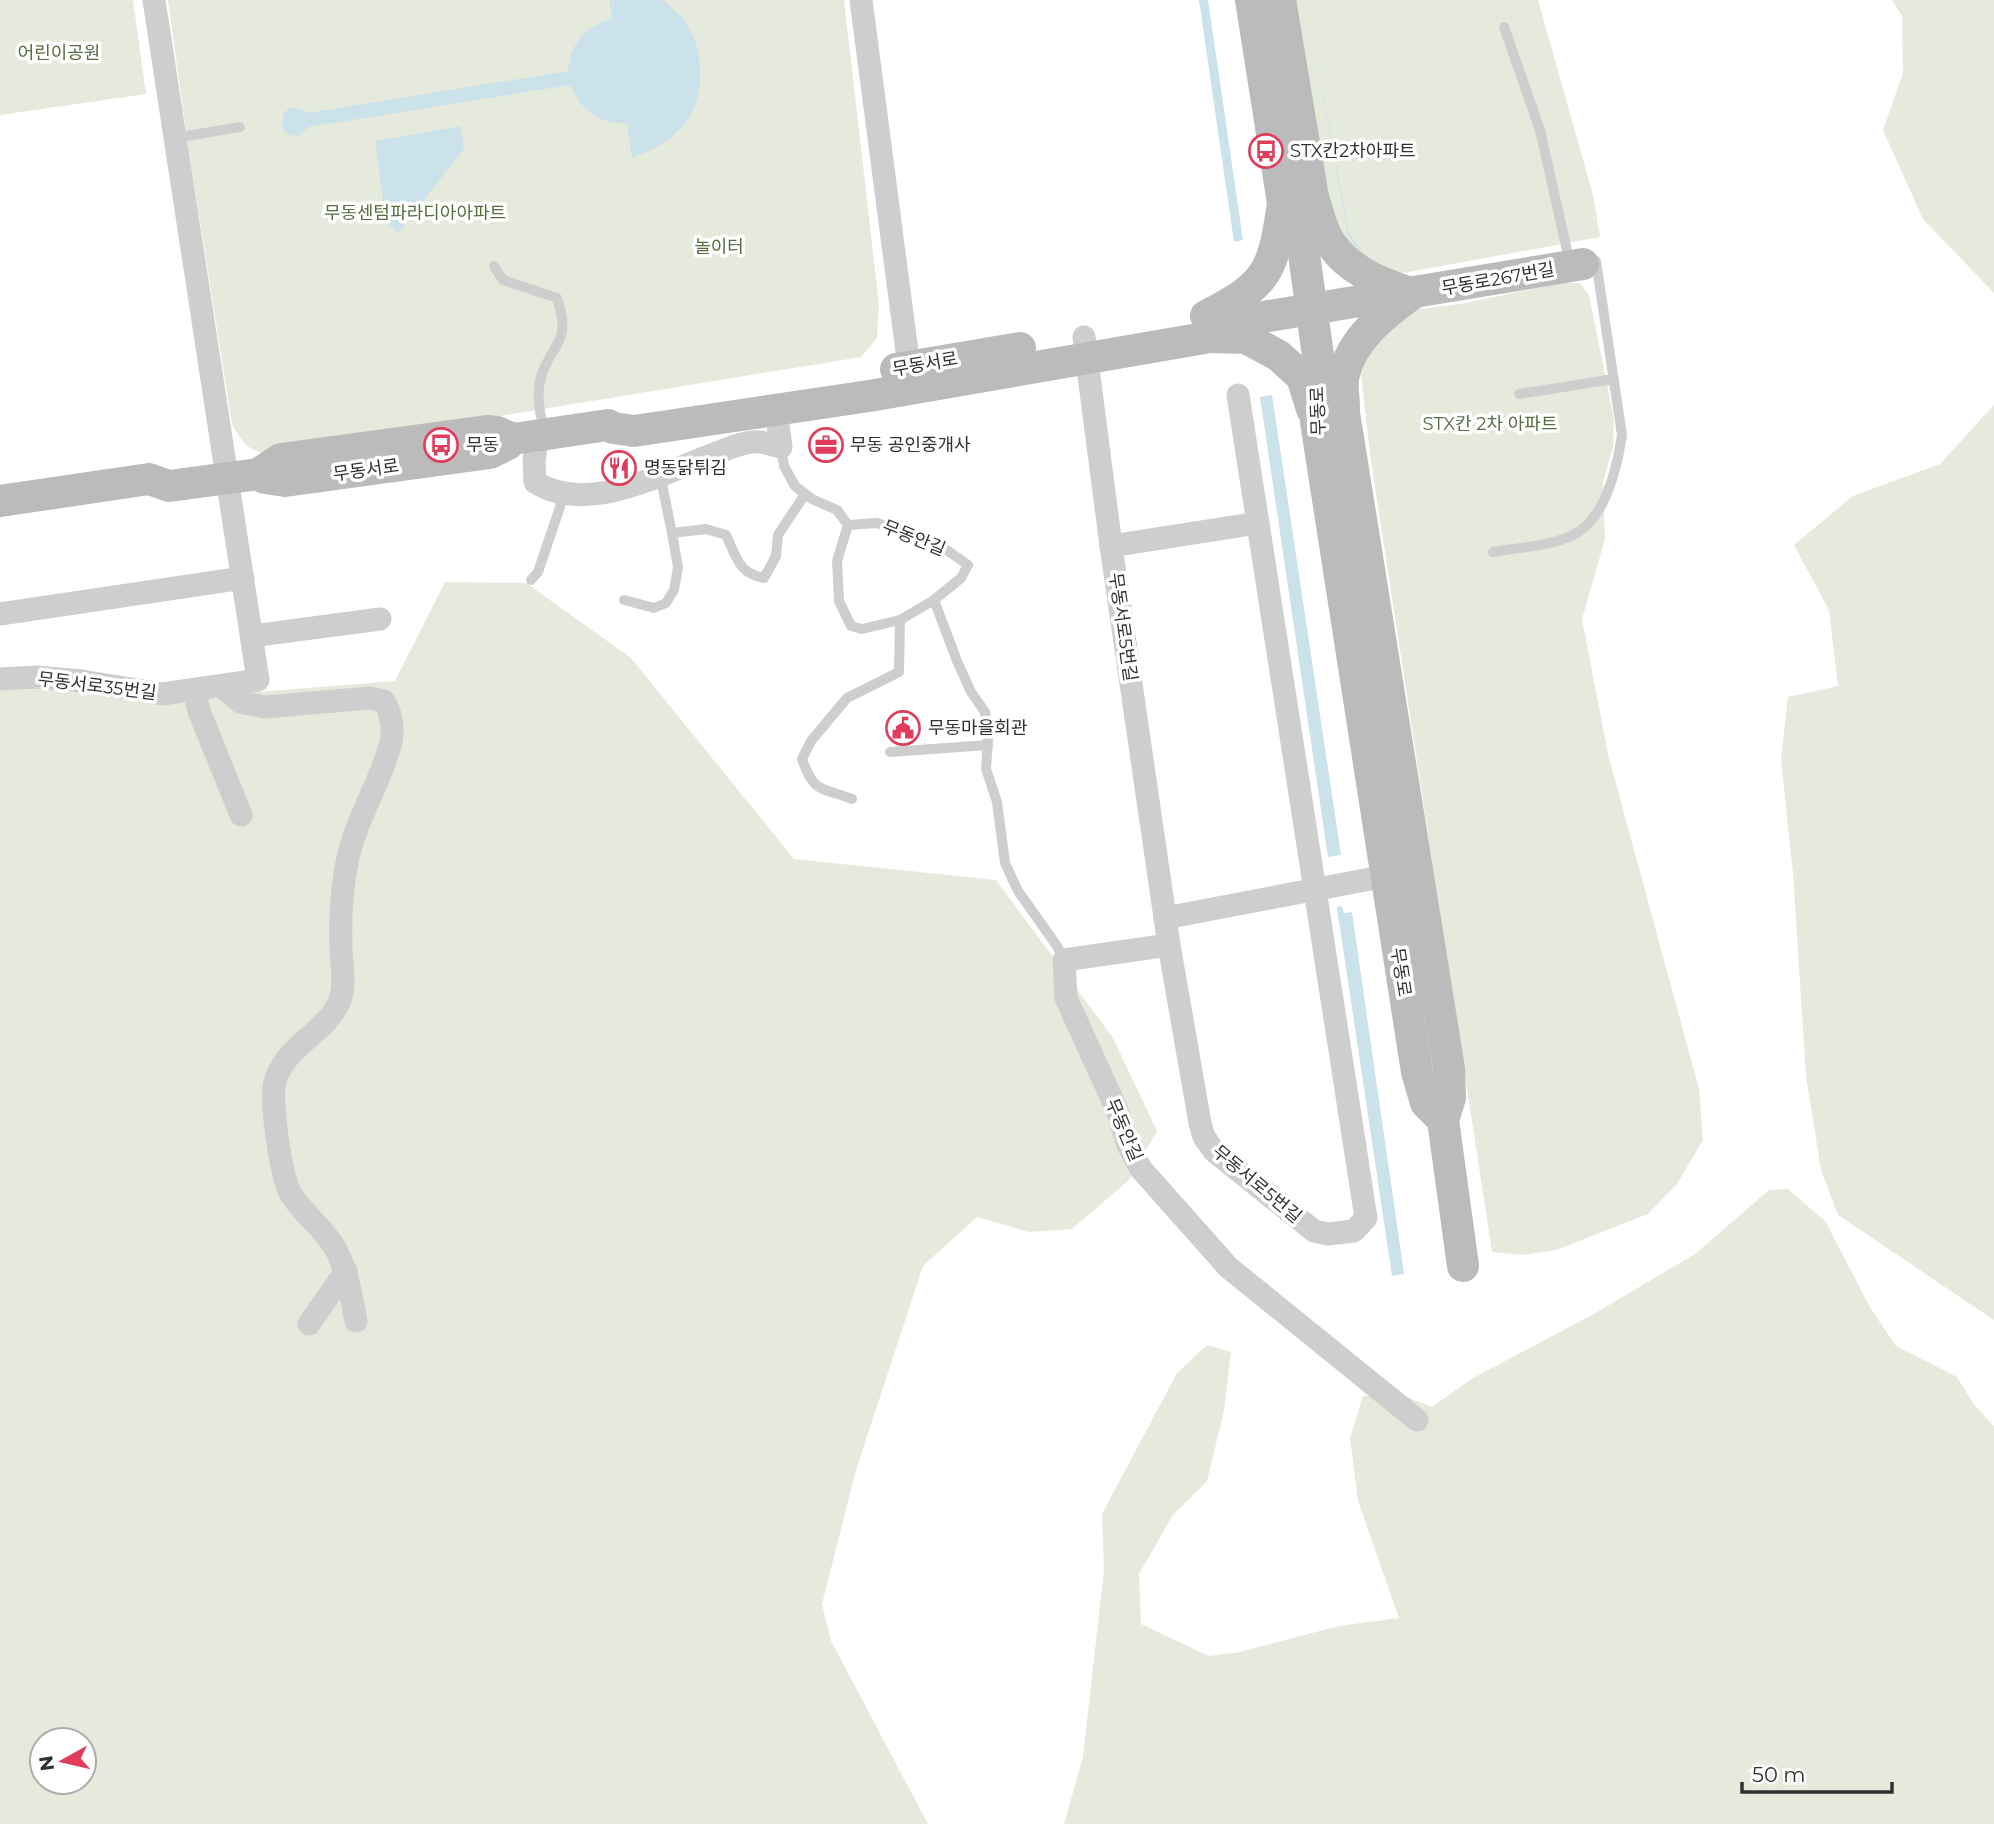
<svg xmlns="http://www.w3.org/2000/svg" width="1994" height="1824" font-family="Montserrat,'Noto Sans KR',sans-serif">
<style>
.green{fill:#e6eadd;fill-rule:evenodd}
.water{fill:#cbe2ea}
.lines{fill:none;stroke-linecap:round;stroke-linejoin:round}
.stream{stroke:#cbe2ea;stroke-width:6}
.lane{stroke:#cecece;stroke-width:10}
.street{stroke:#cecece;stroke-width:23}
.secondary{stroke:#bbb;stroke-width:32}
.labels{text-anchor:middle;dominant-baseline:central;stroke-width:7;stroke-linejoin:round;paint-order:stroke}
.park-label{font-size:18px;fill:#5a6c3f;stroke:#fff}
.poi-label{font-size:18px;fill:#313131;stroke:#fff;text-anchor:start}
.street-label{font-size:18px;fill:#313131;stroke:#fff}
</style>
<rect width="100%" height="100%" fill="#fff"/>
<g class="green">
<polygon points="0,0 133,0 146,94 0,115"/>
<path d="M168,0h676l35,304 -2,34 -16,19 -581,95c-28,3 -35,-4 -48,-28l-44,-278z"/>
<polygon points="1294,0 1538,0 1593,195 1600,237 1392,275 1356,260 1335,230"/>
<polygon points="1892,0 1994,0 1994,293 1923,219 1883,130 1903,73 1902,16"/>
<polygon points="1561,283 1580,283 1589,295 1614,419 1613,447 1603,482 1605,539 1582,619 1608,754 1699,1089 1703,1140 1677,1184 1648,1214 1556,1250 1523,1255 1492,1252 1370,454 1361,375 1369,344 1412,310 1460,304"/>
<polygon points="1994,405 1994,1320 1838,1215 1821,1170 1806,1076 1793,874 1781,759 1788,697 1838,686 1829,610 1794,545 1853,496 1940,464"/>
<path d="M445,582l81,1 105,75 163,201 202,21 117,158 44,93 -28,49 -57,49 -43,3 -52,-15 -54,49 -67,204 -34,134 9,37 97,183h-928v-1138l219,9 176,-14zM42,1740h42v42h-42z"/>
<polygon points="1788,1189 1825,1221 1871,1309 1896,1346 1957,1377 1975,1406 1994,1426 1994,1824 1064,1824 1083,1757 1104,1570 1102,1514 1177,1373 1207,1345 1231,1352 1224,1411 1207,1481 1173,1515 1139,1574 1141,1624 1209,1656 1240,1652 1339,1626 1399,1618 1358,1501 1350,1438 1363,1396 1396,1393 1432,1407 1473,1378 1592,1315 1695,1254 1769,1190"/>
</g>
<g class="water">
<path d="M609,0h54c6,6 14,12 20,19 24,30 24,84 -4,111 -14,14 -29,21 -47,28l-5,-34c-32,-3 -42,-10 -57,-39l-261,42 -10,9 -10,-1 -7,-7 1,-14c7,-8 16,-8 24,-1l261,-42c4,-30 16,-43 44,-53z"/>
<polygon points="1199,0 1208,0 1243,240 1234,242"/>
<polygon points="1306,0 1349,234 1362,251 1357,248 1348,235"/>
<polygon points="461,126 464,149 398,233 386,222 375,141"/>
<polygon points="1272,395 1341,855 1328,857 1260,397"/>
<polygon points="1352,912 1404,1274 1392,1276 1338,914"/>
</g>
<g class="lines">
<polyline class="stream" points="1340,909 1342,922"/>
<g class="lane">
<polyline points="1504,27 1540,130 1570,264"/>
<polyline points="175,138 240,127"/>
<path d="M494,266l9,14 54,18c15,46 -4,42 -16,79 -5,18 -2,36 4,54"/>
<polyline points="1519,394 1614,379"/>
<polyline points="781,447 784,466 795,486 812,499 837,510 848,525"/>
<path d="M660,474l12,59 34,-4 20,6c10,21 13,39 38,43l12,-22 2,-21 27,-41"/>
<path d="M1493,552c26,-5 55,-5 80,-17 33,-16 44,-67 49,-100l-26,-174"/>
<polyline points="531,580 538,572 560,507 562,493"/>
<polyline points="624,600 654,608 666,603 674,590 678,567 672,533"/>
<polyline points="934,600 900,620 862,629 851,626 839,601 837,561 848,525 877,523 919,537 941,546 968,565 961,578 934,600 957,661 971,692 985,712 988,739 986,769 997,802 1005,863 1018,891 1057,946 1064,960"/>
<polyline points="890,752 988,745"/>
<path d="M852,799c-30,-12 -38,-5 -50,-40l9,-18 36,-43 52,-26 1,-52"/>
</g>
<g class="street">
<polyline points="861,0 909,367"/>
<polyline points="1084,337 1111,546 1169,945 1200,1123 1204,1137 1214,1151 1314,1231 1328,1234 1354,1231 1366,1218 1238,395"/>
<path d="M538,435l-4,25 1,22c53,34 127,-9 179,-28 13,-5 32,-14 47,-12 6,1 14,4 20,5l-5,-38"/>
<polyline points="1111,546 1258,523"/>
<polyline points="0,614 243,578"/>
<polyline points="252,636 380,619"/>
<polyline points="0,679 36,677 82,681 162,694 258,680 154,0"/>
<path d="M221,686l19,16 25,5 105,-9 14,3c7,11 10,28 7,41 -9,36 -30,69 -40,104 -9,32 -11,68 -10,101 0,17 5,36 -1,53 -12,32 -57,47 -65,82 -5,19 6,99 17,114 12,18 30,31 41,49 15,24 18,50 23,76"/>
<polyline points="194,690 199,711 241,815"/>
<polyline points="1165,918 1386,876"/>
<polyline points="1169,945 1064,960 1066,998 1117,1110 1128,1145 1141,1169 1228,1267 1417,1420"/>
<polyline points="309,1324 346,1271"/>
</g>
<g class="secondary">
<polyline points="1251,0 1283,203 1302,240 1320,370 1315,383 1316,422 1417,1072 1426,1103 1443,1120"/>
<polyline points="1280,0 1313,197 1311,211 1302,240"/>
<path d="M1313,197c5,15 9,35 18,47 19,27 49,39 80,49"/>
<path d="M1206,316c63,-32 67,-45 77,-113"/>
<polyline points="1211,337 1246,338 1279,356 1302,377 1312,409"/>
<polyline points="896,369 1020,348"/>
<polyline points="1320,370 1331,382 1344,413 1449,1069 1450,1098 1443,1120 1463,1266"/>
<path d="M1344,408c0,-11 -3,-24 0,-34 8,-35 40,-60 68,-80"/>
<polyline points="258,474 265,478 285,481 490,453 508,444 513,439"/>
<polyline points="0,501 149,479 169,486 258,474 281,459 487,431 497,432 513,439 608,425 613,428 634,431 869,396 1210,337 1233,329 1245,320 1583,264"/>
</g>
</g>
<defs>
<g id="bus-ring" transform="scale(1.75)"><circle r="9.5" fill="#fff" stroke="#e03c5b" stroke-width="1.5"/><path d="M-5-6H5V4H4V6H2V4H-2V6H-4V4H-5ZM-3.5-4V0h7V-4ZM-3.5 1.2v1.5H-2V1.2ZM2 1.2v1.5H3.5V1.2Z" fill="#e03c5b"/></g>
<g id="office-ring" transform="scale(1.75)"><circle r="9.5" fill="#fff" stroke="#e03c5b" stroke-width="1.5"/><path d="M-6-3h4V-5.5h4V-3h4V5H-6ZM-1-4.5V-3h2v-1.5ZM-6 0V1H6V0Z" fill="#e03c5b"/></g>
<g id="restaurant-ring" transform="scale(1.75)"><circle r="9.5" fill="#fff" stroke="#e03c5b" stroke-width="1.5"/><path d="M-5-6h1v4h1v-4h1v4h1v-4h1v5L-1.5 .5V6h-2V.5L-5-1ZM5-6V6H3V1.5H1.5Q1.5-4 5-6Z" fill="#e03c5b"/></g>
<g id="civic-ring" transform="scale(1.75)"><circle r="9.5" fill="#fff" stroke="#e03c5b" stroke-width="1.5"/><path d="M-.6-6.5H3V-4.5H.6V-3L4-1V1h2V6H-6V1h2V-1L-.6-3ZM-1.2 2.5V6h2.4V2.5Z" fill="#e03c5b"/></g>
</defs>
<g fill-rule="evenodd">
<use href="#bus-ring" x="1266" y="151"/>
<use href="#bus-ring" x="441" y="445"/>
<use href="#office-ring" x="826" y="445"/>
<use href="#restaurant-ring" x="619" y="468"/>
<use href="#civic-ring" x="903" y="728"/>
</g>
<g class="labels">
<g class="park-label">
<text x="59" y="53">어린이공원</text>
<text x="415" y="213">무동센텀파라디아아파트</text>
<text x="719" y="247">놀이터</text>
<text x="1490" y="424">STX칸 2차 아파트</text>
</g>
<g class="poi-label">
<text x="1290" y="151">STX칸2차아파트</text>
<text x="466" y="445">무동</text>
<text x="850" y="445">무동 공인중개사</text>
<text x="644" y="468">명동닭튀김</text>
<text x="928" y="728">무동마을회관</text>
</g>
<g class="street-label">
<text transform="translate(1498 279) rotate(-10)">무동로267번길</text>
<text transform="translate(925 364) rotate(-10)">무동서로</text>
<text transform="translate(1318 411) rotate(-92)">무동로</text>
<text transform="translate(366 470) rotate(-8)">무동서로</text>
<text transform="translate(914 538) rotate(22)">무동안길</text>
<text transform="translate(1123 627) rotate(82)">무동서로5번길</text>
<text transform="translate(97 686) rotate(7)">무동서로35번길</text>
<text transform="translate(1401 972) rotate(81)">무동로</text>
<text transform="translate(1124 1130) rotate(67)">무동안길</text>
<text transform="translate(1257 1184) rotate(40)">무동서로5번길</text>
</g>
</g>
<g transform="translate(63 1761) rotate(262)"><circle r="33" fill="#ffffff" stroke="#adadad" stroke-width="2"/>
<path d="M0-5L12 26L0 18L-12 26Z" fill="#e03c5b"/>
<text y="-10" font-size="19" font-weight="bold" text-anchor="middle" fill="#313131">N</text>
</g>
<path d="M1742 1782v10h150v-10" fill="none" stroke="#313131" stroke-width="3.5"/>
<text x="1752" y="1782" font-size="21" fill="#313131" stroke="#ffffff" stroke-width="5" paint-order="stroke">50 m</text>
</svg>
